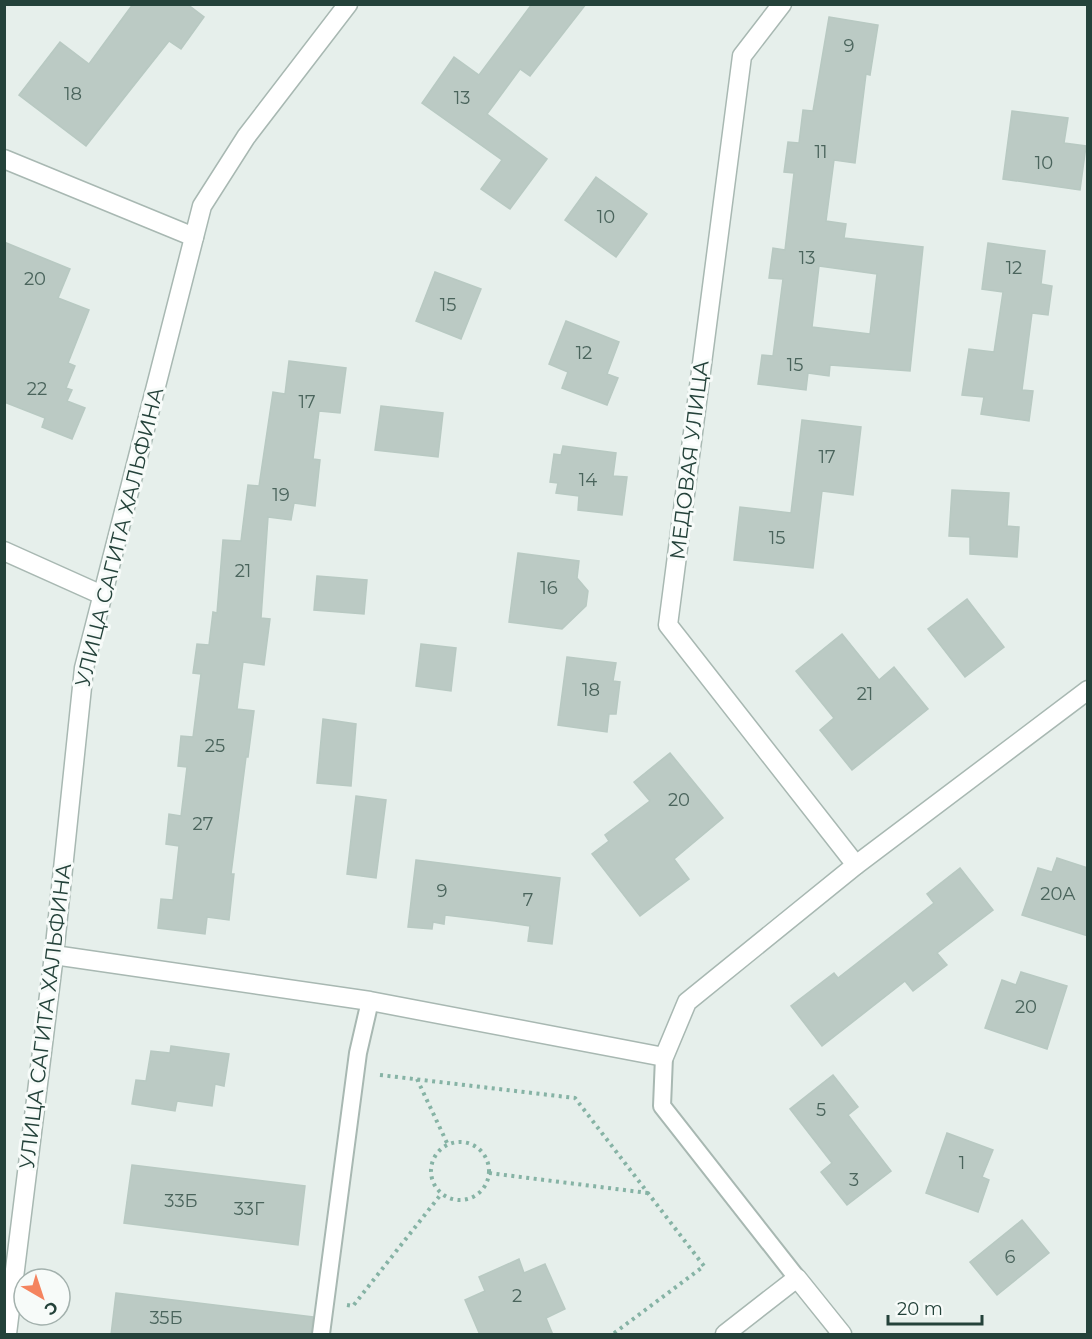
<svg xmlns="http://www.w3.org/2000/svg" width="1092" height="1339" font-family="Montserrat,sans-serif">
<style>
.building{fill:#bbcac4;stroke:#b8c9c2;stroke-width:1.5;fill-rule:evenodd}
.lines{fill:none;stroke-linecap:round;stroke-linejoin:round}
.lane-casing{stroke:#a8b8b2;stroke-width:20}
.street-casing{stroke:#a8b8b2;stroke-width:21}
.path{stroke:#86b3a5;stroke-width:4;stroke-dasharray:3 4.5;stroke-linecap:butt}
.lane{stroke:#fff;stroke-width:16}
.street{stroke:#fff;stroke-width:18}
.labels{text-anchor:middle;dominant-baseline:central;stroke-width:6;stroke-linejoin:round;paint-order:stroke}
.number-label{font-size:18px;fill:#4a645c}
.street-label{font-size:21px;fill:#24423a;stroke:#f7fbf9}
</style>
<rect width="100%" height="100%" fill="#e6efeb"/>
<g class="building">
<polygon points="133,4 187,4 204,17 181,49 169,41 86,146 19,95 60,42 89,64"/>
<polygon points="532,4 586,4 530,76 520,69 487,114 547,159 510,209 481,189 502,160 422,103 454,57 479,75"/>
<path d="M829,17l49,8 -8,50 -4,-1 -11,89 -21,-3 -8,61 20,3 -2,14 79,9 -13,124 -80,-6 -1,11 -21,-3 -2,17 -48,-6 4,-29 11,1 10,-77 -14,-1 4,-30 12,2 9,-77 -10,-1 4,-30 11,1 4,-33 10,1zM819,266l58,8 -7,60 -58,-7z"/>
<polygon points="1012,111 1068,118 1064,143 1086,146 1080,190 1003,179"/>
<polygon points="596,177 647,214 616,257 565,220"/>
<polygon points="4,242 70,269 58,298 89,310 68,363 75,366 66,388 72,390 67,401 85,408 72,439 42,427 45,418 4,402"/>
<polygon points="988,243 1045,251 1041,284 1052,286 1048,315 1032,313 1022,390 1033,391 1029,421 981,414 984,397 962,395 969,349 994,352 1003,292 982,289"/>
<polygon points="435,272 481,289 461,339 416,321"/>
<polygon points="566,321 619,342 607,374 618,378 607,405 562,388 568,372 549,364"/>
<polygon points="289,361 346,368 340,413 319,411 313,459 320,460 315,506 294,503 291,520 268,517 261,618 270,619 264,665 243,662 237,709 254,711 248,757 246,757 231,874 234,874 229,920 207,917 205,934 158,928 161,899 173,900 179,846 166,844 169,814 181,816 187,767 178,766 181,736 193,737 201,674 193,673 197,644 209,645 213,612 217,613 223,540 241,541 248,485 259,486 273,392 285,394"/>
<polygon points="381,406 443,413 438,457 375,450"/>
<polygon points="802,420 861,427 853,495 822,491 813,568 734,560 740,507 791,513"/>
<polygon points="563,446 616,453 613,476 627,477 622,515 578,510 579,496 556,493 558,483 550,482 554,454 561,455"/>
<polygon points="952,490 1009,493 1007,526 1019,527 1017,557 970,554 970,537 949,536"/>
<polygon points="518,553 579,561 577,578 588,591 586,606 562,629 509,622"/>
<polygon points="317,576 367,580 364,614 314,610"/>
<polygon points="967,599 1004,647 965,677 928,629"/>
<polygon points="842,634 879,680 894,667 928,709 852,770 820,730 834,718 796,671"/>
<polygon points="421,644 456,648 451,691 416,686"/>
<polygon points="567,657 616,663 613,681 620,682 616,714 609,714 607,732 558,725"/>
<polygon points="323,719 356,724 351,786 317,783"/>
<polygon points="670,753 723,818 674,859 689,879 640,916 592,854 609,841 605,835 650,801 634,782"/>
<polygon points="356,796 386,800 376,878 347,874"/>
<polygon points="1057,858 1088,868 1088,936 1022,915 1038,868 1052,872"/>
<polygon points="416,860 560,878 552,944 528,941 530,926 495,921 445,915 444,924 433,922 432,929 408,927"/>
<polygon points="960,868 993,910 937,953 947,965 913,991 905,981 822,1046 791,1006 834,973 838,978 934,903 927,894"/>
<polygon points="1021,972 1067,986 1047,1049 985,1028 1002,980 1016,985"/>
<polygon points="171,1046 229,1054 224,1086 215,1084 212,1106 177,1101 175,1111 132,1104 136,1080 146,1081 151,1051 170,1053"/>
<polygon points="833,1075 858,1107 848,1115 891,1171 847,1205 821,1172 832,1163 790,1109"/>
<polygon points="947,1133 993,1150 982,1177 989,1180 978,1212 926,1193"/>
<polygon points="132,1165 305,1186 298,1245 124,1223"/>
<polygon points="1022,1220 1049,1253 997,1295 970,1262"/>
<polygon points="519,1259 524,1273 545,1264 565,1309 546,1318 553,1335 480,1335 465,1300 485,1291 479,1277"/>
<polygon points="116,1293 313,1317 311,1335 111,1335"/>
</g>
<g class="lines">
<g class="lane-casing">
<g id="lane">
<polyline points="664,1057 662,1106 797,1278"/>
<polyline points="321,1334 358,1053 370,1001"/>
</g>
</g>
<g class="street-casing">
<g id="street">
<polyline points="782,4 742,56 668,625 856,865"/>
<polyline points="4,159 194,237"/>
<polyline points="4,551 102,595"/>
<polyline points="54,955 370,1001 664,1057 687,1002 856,865 1088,690"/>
<polyline points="7,1334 54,955 84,668 202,206 246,137 348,4"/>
<polyline points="725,1334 797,1278 842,1334"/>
</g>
</g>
<g class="path">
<polyline points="380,1075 575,1098 704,1266 613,1334"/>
<polyline points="417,1079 448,1145"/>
<circle cx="460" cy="1171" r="29"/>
<polyline points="489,1173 648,1193"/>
<polyline points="347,1305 353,1306 442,1193"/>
</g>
<use href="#lane" class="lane"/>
<use href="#street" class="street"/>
</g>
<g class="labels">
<g class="number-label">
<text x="849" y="46">9</text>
<text x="73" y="94">18</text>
<text x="462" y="98">13</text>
<text x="821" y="152">11</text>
<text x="1044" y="163">10</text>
<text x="606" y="217">10</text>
<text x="807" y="258">13</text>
<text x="1014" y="268">12</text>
<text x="35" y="279">20</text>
<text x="448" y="305">15</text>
<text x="584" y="353">12</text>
<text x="795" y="365">15</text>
<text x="37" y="389">22</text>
<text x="307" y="402">17</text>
<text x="827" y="457">17</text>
<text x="588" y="480">14</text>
<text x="281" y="495">19</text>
<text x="777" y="538">15</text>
<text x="243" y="571">21</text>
<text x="549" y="588">16</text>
<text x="591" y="690">18</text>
<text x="865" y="694">21</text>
<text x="215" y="746">25</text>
<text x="679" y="800">20</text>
<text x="203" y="824">27</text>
<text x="442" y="891">9</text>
<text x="1058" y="894">20А</text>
<text x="528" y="900">7</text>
<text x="1026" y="1007">20</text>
<text x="821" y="1110">5</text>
<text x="962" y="1163">1</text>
<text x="854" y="1180">3</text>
<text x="181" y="1201">33Б</text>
<text x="249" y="1209">33Г</text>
<text x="1010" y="1257">6</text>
<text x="517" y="1296">2</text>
<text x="166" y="1318">35Б</text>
</g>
<g class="street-label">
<text transform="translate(689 460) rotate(-83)">МЕДОВАЯ УЛИЦА</text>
<text transform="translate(119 537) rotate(-76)">УЛИЦА САГИТА ХАЛЬФИНА</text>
<text transform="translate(45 1016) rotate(-83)">УЛИЦА САГИТА ХАЛЬФИНА</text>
</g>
</g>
<rect width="1092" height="1339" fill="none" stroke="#24423a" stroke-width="12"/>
<g transform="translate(42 1297) rotate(141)"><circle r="28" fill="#f7fbf9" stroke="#a3b1ad" stroke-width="1.5"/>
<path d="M0-4.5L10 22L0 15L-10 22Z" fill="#f4845f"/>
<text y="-9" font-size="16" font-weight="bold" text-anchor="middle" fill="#24423a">С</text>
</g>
<path d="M888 1315v9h94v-9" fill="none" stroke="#24423a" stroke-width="3"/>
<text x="897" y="1315" font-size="18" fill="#24423a" stroke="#f7fbf9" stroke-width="4.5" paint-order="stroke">20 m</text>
</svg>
